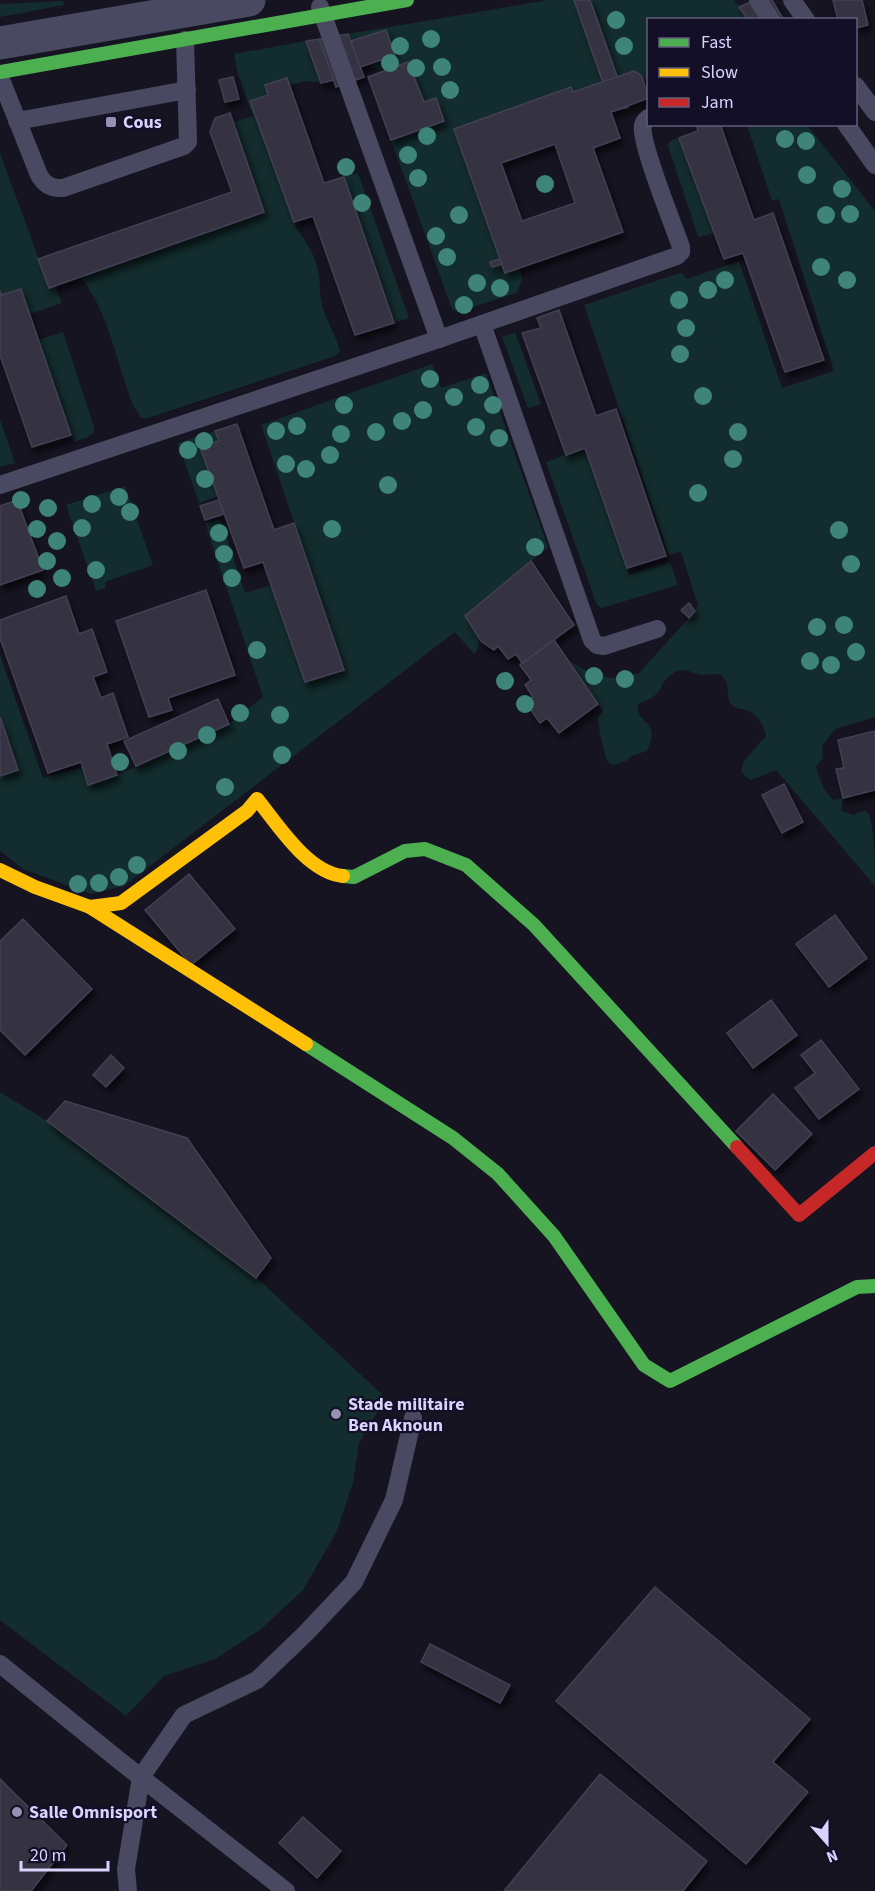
<svg xmlns="http://www.w3.org/2000/svg" width="875" height="1891" font-family="'Source Sans 3',sans-serif">
<style>
.green{fill:#132c2d}
.building{fill:#343243;stroke:#433f54;stroke-width:1.5;fill-rule:evenodd;filter:url(#shadow)}
.lines{fill:none;stroke-linecap:round;stroke-linejoin:round}
.lane{stroke:#4a4962;stroke-width:18}
.street{stroke:#4a4962;stroke-width:33}
.fast{stroke:#4caf50;stroke-width:14}
.slow{stroke:#ffc107;stroke-width:14}
.jam{stroke:#c62828;stroke-width:14}
.tree{fill:#3e8478}
.poi-dot{fill:#9591b1;stroke:#130f26;stroke-width:2}
.labels{text-anchor:middle;dominant-baseline:central;stroke-width:4.5;stroke-linejoin:round;paint-order:stroke}
.poi-label{font-size:18px;font-weight:bold;fill:#d9d4ff;stroke:#130f26;text-anchor:start}
</style>
<defs>
<filter id="shadow"><feDropShadow dx="3.5" dy="6" stdDeviation="3" flood-color="#0009"/></filter>
</defs>
<rect width="100%" height="100%" fill="#161421"/>
<g class="green">
<path d="M548,0h26l30,82 -31,10 -2,-5 -117,42 46,130 -10,3 2,5 10,-3 3,9 14,-5 3,11 -5,14 -60,19 -5,-3 -61,-169 53,-19 -8,-23 -12,4 -16,-40c-13,5 -27,13 -40,2l18,-33 -35,10 -3,-7z"/>
<polygon points="590,0 734,0 748,19 648,20 648,80 644,82 641,75 618,77"/>
<polygon points="63,1 64,5 0,17 0,4"/>
<path d="M306,41l15,42 -15,-2 -17,4 -3,-7 -21,7 3,10 -18,6 45,125c10,14 20,28 23,45 3,13 1,25 5,37 4,16 14,27 17,44l-5,4 -187,62h-7l-8,-13c-15,-38 -26,-98 -53,-128l184,-65 -31,-90 20,-6 -15,-42 -4,-20z"/>
<path d="M747,125h60l68,86v506l-40,12 -13,17 1,11 -7,10 8,22 9,11 10,-2 -2,12 12,5 13,-5c9,8 9,59 9,76l-99,-116 -25,10 -5,-3 -5,-6 3,-10 22,-25c-3,-12 -8,-22 -20,-26 -5,-1 -10,-1 -14,-5 -7,-7 -2,-15 -6,-23 -1,-3 -4,-6 -6,-8l-19,1 -16,-5 -9,1 -12,10 -4,9 -8,8 -14,6c-2,22 24,15 9,47l-16,5 -5,5 -13,4 -6,-4 -7,-27 -2,-16 5,-7 -36,-52 21,13 22,6h9l20,-5 56,-62 3,-6 -17,-53 -12,3 -85,-250 92,-31 6,-1 5,6 52,-18 43,127 52,-17 -55,-172 -7,2z"/>
<polygon points="679,138 714,233 700,237 698,236 668,146 670,141"/>
<polygon points="0,153 49,287 55,285 62,303 30,314 21,289 1,295 0,291"/>
<polygon points="358,173 409,318 394,323 344,177"/>
<polygon points="63,332 94,427 94,432 88,437 74,442 39,340"/>
<polygon points="515,332 541,404 528,408 502,337"/>
<path d="M432,364l9,24 45,-15 62,174 -83,69c8,11 21,24 9,38l-19,-22 -331,254 -33,8 -68,-25 -23,-18v-75l18,-6 -18,-53v-62l43,123 39,-11 7,17 28,-9 112,-51 34,-27 -58,-174 15,-4 25,74 26,-8 34,97 39,-13 -83,-244z"/>
<polygon points="0,419 15,463 0,467"/>
<polygon points="215,431 219,441 200,447 218,496 199,503 178,443"/>
<polygon points="585,448 629,575 670,562 678,585 602,608 597,605 546,462"/>
<polygon points="125,486 153,565 105,582 106,588 96,591 66,505"/>
<polygon points="0,1092 47,1121 65,1101 187,1138 271,1258 257,1278 386,1398 359,1443 353,1483 337,1531 303,1590 260,1630 215,1659 164,1676 126,1716 0,1620"/>
</g>
<g class="building">
<polygon points="574,0 590,0 628,107 613,111"/>
<polygon points="754,0 772,0 784,20 748,20 739,7"/>
<polygon points="833,0 862,0 868,25 856,28 856,20 838,20"/>
<polygon points="386,30 395,55 360,67 351,41"/>
<polygon points="348,34 364,77 336,87 319,39"/>
<polygon points="319,39 334,80 321,83 306,41"/>
<polygon points="408,62 424,102 436,98 444,121 391,140 368,77"/>
<path d="M634,71l7,4 7,20 -2,4 -35,13 9,26 -27,10 30,84 -118,41 -51,-144 117,-42 2,5zM555,144l20,59 -53,18 -21,-58z"/>
<polygon points="233,77 239,99 225,102 219,80"/>
<polygon points="287,78 324,183 344,177 394,323 355,335 313,216 294,222 250,101 268,95 265,85"/>
<polygon points="230,113 264,212 49,288 38,259 232,192 210,132 215,118"/>
<polygon points="720,124 754,220 773,213 824,360 785,372 743,253 724,259 679,138 698,131 696,124"/>
<polygon points="500,259 502,264 492,267 490,262"/>
<polygon points="21,289 71,435 32,447 0,355 0,291 1,295"/>
<polygon points="559,310 596,416 616,409 666,556 627,568 585,448 566,455 522,333 541,328 537,318"/>
<polygon points="237,424 274,530 294,523 344,670 305,682 263,562 244,568 200,447 219,441 215,431"/>
<polygon points="17,500 43,570 0,585 0,506"/>
<polygon points="219,500 224,514 205,520 200,506"/>
<polygon points="531,561 574,625 522,663 516,654 508,659 498,646 494,650 481,641 465,616"/>
<polygon points="206,590 235,675 168,698 172,710 149,717 116,621"/>
<polygon points="66,596 79,634 92,629 107,672 93,677 101,698 113,693 128,737 107,744 117,775 88,785 81,762 48,773 0,638 0,620"/>
<polygon points="689,603 695,611 689,618 681,610"/>
<polygon points="554,640 598,704 559,733 547,718 540,723 526,703 533,697 525,685 531,680 520,665"/>
<polygon points="218,699 229,724 136,766 124,741"/>
<polygon points="0,717 18,770 0,776"/>
<polygon points="875,731 875,790 843,798 836,769 844,768 838,740"/>
<polygon points="784,784 803,822 782,833 762,795"/>
<polygon points="189,874 235,929 191,965 145,910"/>
<polygon points="835,915 867,958 829,987 796,944"/>
<polygon points="23,919 92,989 25,1055 0,1030 0,941"/>
<polygon points="771,1000 797,1035 753,1068 727,1033"/>
<polygon points="821,1040 859,1089 819,1119 795,1088 815,1073 801,1055"/>
<polygon points="111,1055 124,1068 106,1087 93,1075"/>
<polygon points="773,1094 812,1134 775,1170 736,1131"/>
<polygon points="65,1101 187,1138 271,1258 256,1278 47,1121"/>
<polygon points="655,1587 810,1719 773,1762 808,1792 746,1864 556,1701"/>
<polygon points="430,1644 510,1685 500,1703 421,1662"/>
<polygon points="600,1774 707,1861 683,1891 504,1891"/>
<polygon points="0,1779 67,1845 31,1891 0,1891"/>
<polygon points="303,1817 341,1851 317,1878 279,1843"/>
</g>
<g class="lines">
<g class="lane">
<polyline points="758,0 771,20"/>
<polyline points="792,0 806,20"/>
<polyline points="320,7 439,339"/>
<path d="M0,77l39,98c5,9 12,14 24,13l121,-42 4,-4 -3,-102"/>
<polyline points="856,86 875,112"/>
<polyline points="17,121 187,90"/>
<polyline points="846,124 875,165"/>
<polyline points="482,324 592,640 597,645 604,646 657,629"/>
<path d="M0,485l439,-146 238,-83 4,-4v-5c-7,-21 -42,-106 -38,-122 1,-4 3,-5 5,-7"/>
<polyline points="0,1664 120,1761 286,1891"/>
<polyline points="128,1891 126,1869 141,1777 184,1715 257,1680 306,1633 354,1582 394,1500 413,1418"/>
</g>
<polyline class="street" points="0,43 249,0"/>
<g class="fast">
<polyline points="0,72 407,0"/>
<polyline points="343,876 354,877 405,851 425,849 466,865 534,925 737,1147"/>
<polyline points="306,1044 453,1138 498,1174 554,1236 644,1365 670,1381 857,1287 875,1286"/>
</g>
<g class="slow">
<polyline points="0,870 35,887 90,907 306,1044"/>
<path d="M90,907l31,-4 126,-92 10,-12c21,26 51,74 86,77"/>
</g>
<polyline class="jam" points="737,1147 799,1215 875,1153"/>
</g>
<g class="tree">
<circle cx="616" cy="20" r="9"/>
<circle cx="431" cy="39" r="9"/>
<circle cx="400" cy="46" r="9"/>
<circle cx="624" cy="46" r="9"/>
<circle cx="390" cy="63" r="9"/>
<circle cx="442" cy="67" r="9"/>
<circle cx="416" cy="68" r="9"/>
<circle cx="450" cy="90" r="9"/>
<circle cx="427" cy="136" r="9"/>
<circle cx="785" cy="139" r="9"/>
<circle cx="806" cy="141" r="9"/>
<circle cx="408" cy="155" r="9"/>
<circle cx="346" cy="167" r="9"/>
<circle cx="807" cy="175" r="9"/>
<circle cx="418" cy="178" r="9"/>
<circle cx="545" cy="184" r="9"/>
<circle cx="842" cy="189" r="9"/>
<circle cx="362" cy="203" r="9"/>
<circle cx="850" cy="214" r="9"/>
<circle cx="459" cy="215" r="9"/>
<circle cx="826" cy="215" r="9"/>
<circle cx="436" cy="236" r="9"/>
<circle cx="447" cy="257" r="9"/>
<circle cx="821" cy="267" r="9"/>
<circle cx="725" cy="280" r="9"/>
<circle cx="847" cy="280" r="9"/>
<circle cx="477" cy="283" r="9"/>
<circle cx="500" cy="288" r="9"/>
<circle cx="708" cy="290" r="9"/>
<circle cx="679" cy="300" r="9"/>
<circle cx="464" cy="305" r="9"/>
<circle cx="686" cy="328" r="9"/>
<circle cx="680" cy="354" r="9"/>
<circle cx="430" cy="379" r="9"/>
<circle cx="480" cy="385" r="9"/>
<circle cx="703" cy="396" r="9"/>
<circle cx="454" cy="397" r="9"/>
<circle cx="344" cy="405" r="9"/>
<circle cx="493" cy="405" r="9"/>
<circle cx="423" cy="410" r="9"/>
<circle cx="402" cy="421" r="9"/>
<circle cx="297" cy="426" r="9"/>
<circle cx="476" cy="427" r="9"/>
<circle cx="276" cy="431" r="9"/>
<circle cx="376" cy="432" r="9"/>
<circle cx="738" cy="432" r="9"/>
<circle cx="341" cy="434" r="9"/>
<circle cx="499" cy="438" r="9"/>
<circle cx="204" cy="441" r="9"/>
<circle cx="188" cy="450" r="9"/>
<circle cx="330" cy="455" r="9"/>
<circle cx="733" cy="459" r="9"/>
<circle cx="286" cy="464" r="9"/>
<circle cx="306" cy="469" r="9"/>
<circle cx="205" cy="479" r="9"/>
<circle cx="388" cy="485" r="9"/>
<circle cx="698" cy="493" r="9"/>
<circle cx="119" cy="497" r="9"/>
<circle cx="21" cy="500" r="9"/>
<circle cx="92" cy="504" r="9"/>
<circle cx="48" cy="508" r="9"/>
<circle cx="130" cy="512" r="9"/>
<circle cx="82" cy="528" r="9"/>
<circle cx="37" cy="529" r="9"/>
<circle cx="332" cy="529" r="9"/>
<circle cx="839" cy="530" r="9"/>
<circle cx="219" cy="533" r="9"/>
<circle cx="57" cy="541" r="9"/>
<circle cx="535" cy="547" r="9"/>
<circle cx="224" cy="554" r="9"/>
<circle cx="47" cy="561" r="9"/>
<circle cx="851" cy="564" r="9"/>
<circle cx="96" cy="570" r="9"/>
<circle cx="62" cy="578" r="9"/>
<circle cx="232" cy="578" r="9"/>
<circle cx="37" cy="589" r="9"/>
<circle cx="844" cy="625" r="9"/>
<circle cx="817" cy="627" r="9"/>
<circle cx="257" cy="650" r="9"/>
<circle cx="856" cy="652" r="9"/>
<circle cx="810" cy="661" r="9"/>
<circle cx="831" cy="665" r="9"/>
<circle cx="594" cy="676" r="9"/>
<circle cx="625" cy="679" r="9"/>
<circle cx="505" cy="681" r="9"/>
<circle cx="525" cy="704" r="9"/>
<circle cx="240" cy="713" r="9"/>
<circle cx="280" cy="715" r="9"/>
<circle cx="207" cy="735" r="9"/>
<circle cx="178" cy="751" r="9"/>
<circle cx="282" cy="755" r="9"/>
<circle cx="120" cy="762" r="9"/>
<circle cx="225" cy="787" r="9"/>
<circle cx="137" cy="865" r="9"/>
<circle cx="119" cy="877" r="9"/>
<circle cx="99" cy="883" r="9"/>
<circle cx="78" cy="884" r="9"/>
</g>
<g class="poi-dot">
<rect x="105" y="116" width="12" height="12" rx="3"/>
<circle cx="336" cy="1414" r="6"/>
<circle cx="17" cy="1812" r="6"/>
</g>
<g class="labels">
<g class="poi-label">
<text x="123" y="122">Cous</text>
<text x="348" y="1404">Stade militaire<tspan x="348" dy="21">Ben Aknoun</tspan></text>
<text x="29" y="1812">Salle Omnisport</text>
</g>
</g>
<rect x="647" y="18" width="210" height="108" fill="#130f26" stroke="#625e7d" stroke-width="1.5"/>
<rect x="659" y="38" width="30" height="9" fill="#4caf50" stroke="#625e7d" stroke-width="1.5"/>
<text x="701" y="48" font-size="18" fill="#d9d4ff">Fast</text>
<rect x="659" y="68" width="30" height="9" fill="#ffc107" stroke="#625e7d" stroke-width="1.5"/>
<text x="701" y="78" font-size="18" fill="#d9d4ff">Slow</text>
<rect x="659" y="98" width="30" height="9" fill="#c62828" stroke="#625e7d" stroke-width="1.5"/>
<text x="701" y="108" font-size="18" fill="#d9d4ff">Jam</text>
<g transform="translate(827 1843) rotate(159)" stroke="#130f26" stroke-width="4.5" paint-order="stroke">
<path d="M0-4.5L10 22L0 15L-10 22Z" fill="#d9d4ff"/>
<text y="-9" font-size="16" font-weight="bold" text-anchor="middle" fill="#d9d4ff">N</text>
</g>
<path d="M21 1861v9h87v-9" fill="none" stroke="#d9d4ff" stroke-width="3"/>
<text x="30" y="1861" font-size="18" fill="#d9d4ff" stroke="#130f26" stroke-width="4.5" paint-order="stroke">20 m</text>
</svg>
